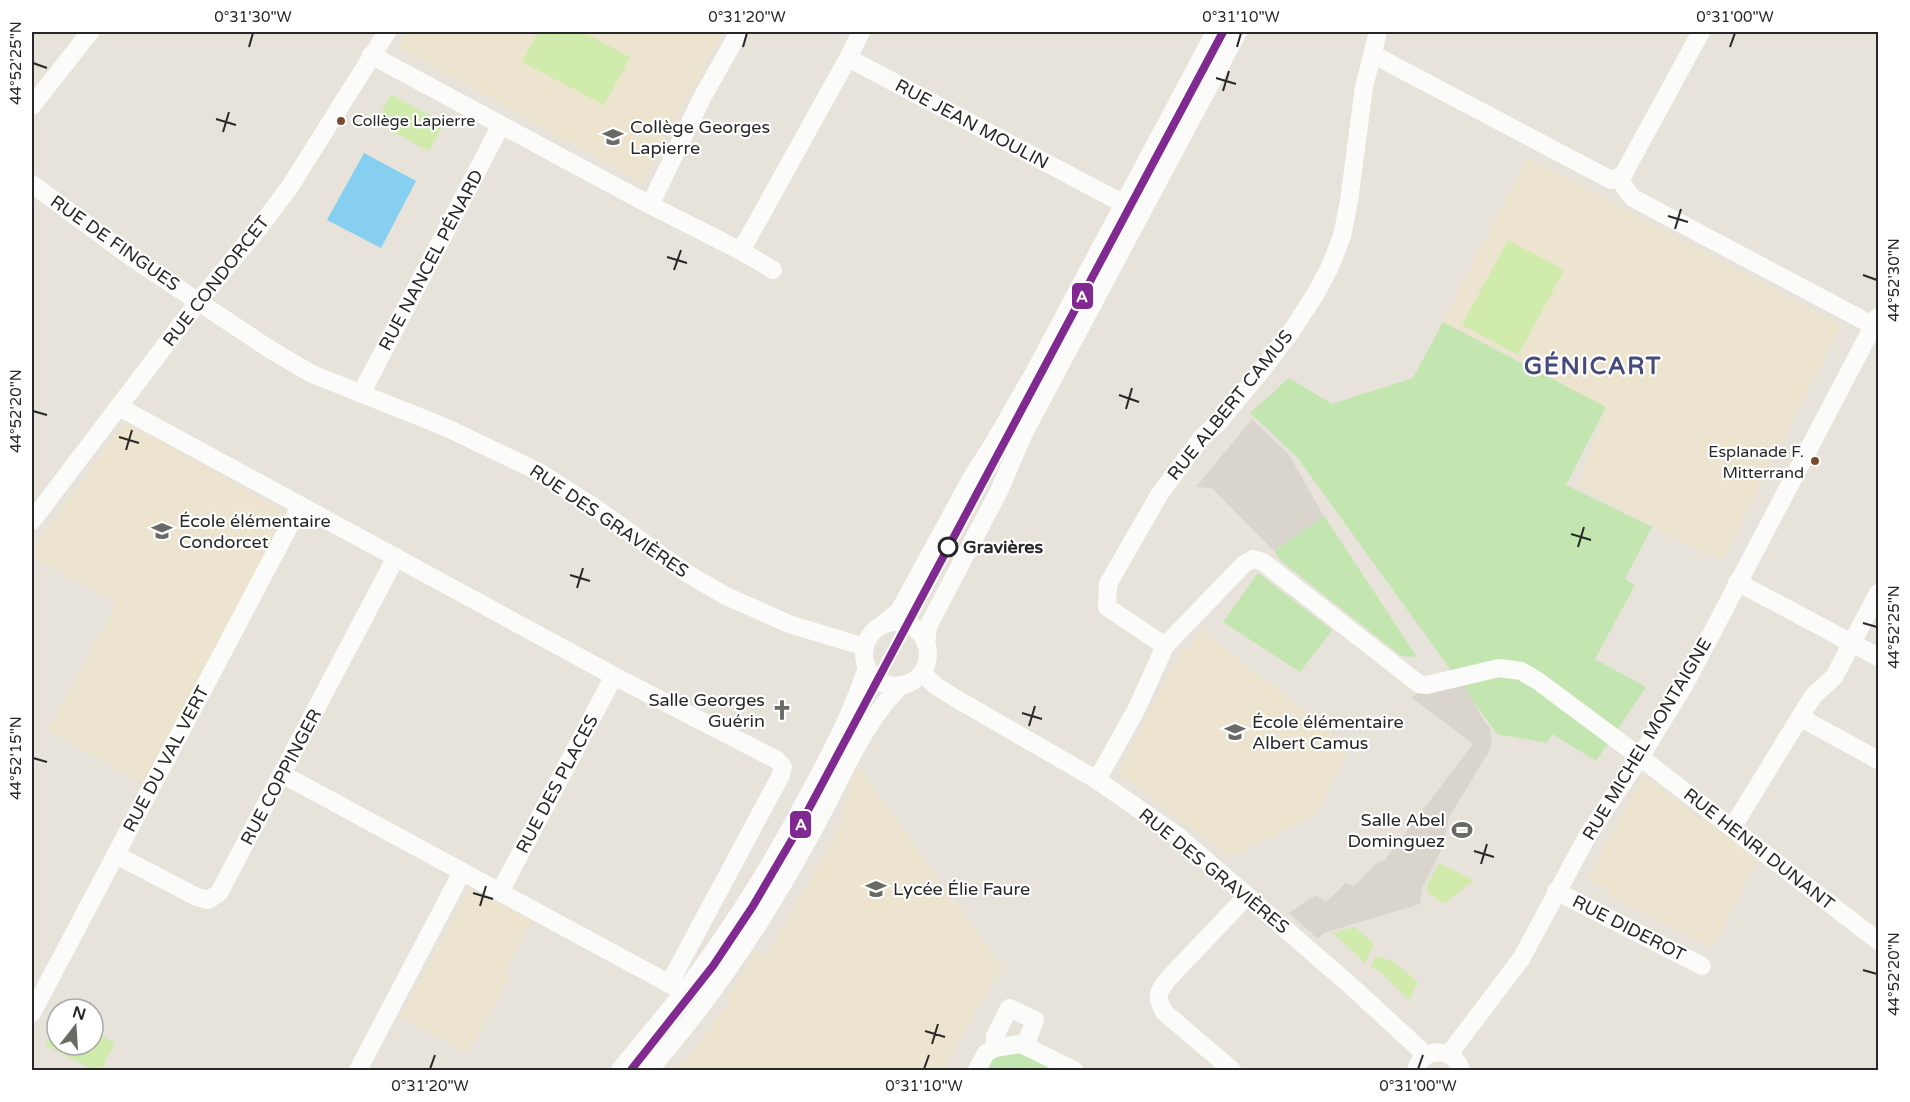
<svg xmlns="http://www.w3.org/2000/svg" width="1910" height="1102" font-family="'Varela Round',sans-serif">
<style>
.education{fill:#ece4ce}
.green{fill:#c3e6b0}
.pitch{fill:#d0ebac}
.plaza{fill:#d9d5cc}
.water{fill:#86cff1}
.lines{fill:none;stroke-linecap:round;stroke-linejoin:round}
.minor{stroke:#fbfbfa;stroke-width:18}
.tram-1-casing{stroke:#fff;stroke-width:12}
.tram-1{stroke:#802990;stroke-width:8}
.ticks{fill:none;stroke:#272727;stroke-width:2}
.bus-dot{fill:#7a4b2a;stroke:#fff;stroke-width:2}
.stop-dot{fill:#fff;stroke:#272727;stroke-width:3}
.labels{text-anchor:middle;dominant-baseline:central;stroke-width:4.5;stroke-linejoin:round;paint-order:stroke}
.bus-label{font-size:16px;fill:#272727;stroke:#fff;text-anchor:start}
.street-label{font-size:18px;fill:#272727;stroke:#fff}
.poi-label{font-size:18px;fill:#272727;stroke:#fff;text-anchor:start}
.stop-label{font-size:18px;font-weight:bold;fill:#272727;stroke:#fff;text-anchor:start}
.district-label{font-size:24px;font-weight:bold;letter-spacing:1.5px;fill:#444a7b;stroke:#fff}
.line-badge{stroke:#fff;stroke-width:2}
.badge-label{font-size:16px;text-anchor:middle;font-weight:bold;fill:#fff}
.neatline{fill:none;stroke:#272727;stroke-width:2}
.ticks-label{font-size:15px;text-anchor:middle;fill:#272727}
</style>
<rect width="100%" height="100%" fill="#e7e3db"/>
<g class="education">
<polygon points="408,32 723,32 642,183 398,46"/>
<polygon points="1527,157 1841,326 1722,561 1652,527 1578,486 1606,407 1443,322"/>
<polygon points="125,422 288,513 144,783 48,731 117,603 32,556 32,549"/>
<polygon points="1202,630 1350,748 1314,816 1231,857 1118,773 1175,663"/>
<polygon points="857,765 1001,966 944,1070 673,1070 686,1060 730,1002 725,999 729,991 732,992 754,950 767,956 840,827"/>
<polygon points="1643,776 1759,859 1712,947 1609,896 1607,889 1588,879"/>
<polygon points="470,888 532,921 503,972 510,976 467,1053 400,1017"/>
</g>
<g class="green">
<polygon points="1443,322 1606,407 1566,485 1652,527 1625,579 1635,585 1595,659 1646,687 1596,761 1552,734 1547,743 1497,734 1297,457 1250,413 1289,378 1332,404 1413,378"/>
<polygon points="1324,516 1417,657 1401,656 1280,560 1274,551"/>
<polygon points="1258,573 1332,630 1300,672 1223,622"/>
<path d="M1020,1050l35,20h-72c7,-16 21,-19 37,-20z"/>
</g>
<g class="pitch">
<polygon points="538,32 583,32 630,57 604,105 522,62"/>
<polygon points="391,94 444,123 429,151 376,123"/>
<polygon points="1508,240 1564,270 1518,355 1462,325"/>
<polygon points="1439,863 1474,880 1444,904 1427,892 1427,886"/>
<polygon points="1355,927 1374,945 1365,963 1333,933"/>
<polygon points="1376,956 1393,961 1418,982 1409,1000 1379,971 1370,967"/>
<polygon points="57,1023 57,1045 93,1045 93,1031 115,1043 101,1070 94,1070 45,1045"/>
</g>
<g class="plaza">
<polygon points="1252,419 1289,455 1324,516 1274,551 1212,488 1196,487"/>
<polygon points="1460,677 1484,721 1490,728 1492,742 1488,753 1449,817 1443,847 1422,888 1420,904 1323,933 1318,939 1289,913 1316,895 1326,902 1346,883 1354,886 1378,862 1384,861 1473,744 1412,698 1418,692"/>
</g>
<polygon class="water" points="364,153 416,181 381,248 327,220"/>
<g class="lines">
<g class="minor">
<polyline points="861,32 848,58 1124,204"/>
<polyline points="1372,54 1611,180 1623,175 1701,32"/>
<polyline points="371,55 650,205 741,251 848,58"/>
<polyline points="32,106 90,32"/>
<polyline points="1619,177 1627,191 1633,198 1874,326"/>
<polyline points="32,184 131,257 271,350 312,374 445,427 539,472 594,507 688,574 726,596 789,624 865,647"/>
<polyline points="650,205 703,96 739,32"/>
<polyline points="741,251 773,270"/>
<polyline points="361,394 501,125"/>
<polyline points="119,407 614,676 777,760 783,767 781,775 669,984"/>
<polyline points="32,521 198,302 258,229 289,188 387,32"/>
<polyline points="1737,582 1878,657"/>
<circle cx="896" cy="654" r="32"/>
<polyline points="883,624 899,611 972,477 992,446 1035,371 1215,32"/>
<polyline points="926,644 928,627 935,613 999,491 1024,433 1238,32"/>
<polyline points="1165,646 1244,564 1253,559 1263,562 1419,684 1427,685 1499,668 1521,671 1538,681 1640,757 1878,941"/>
<polyline points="922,673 936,686 955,698 1097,780 1179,837 1351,986 1426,1055"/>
<polyline points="1801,718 1878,760"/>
<polyline points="282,774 679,989"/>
<polyline points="1097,780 1136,710 1165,646 1107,607 1108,584 1159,495 1202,437 1217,424 1262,370 1295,326 1316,293 1330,267 1342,236 1349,201 1364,87 1378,32"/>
<polyline points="1732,828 1813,696 1834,677 1878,593"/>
<polyline points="116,855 197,897 208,900 219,893 396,557"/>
<polyline points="1556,891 1702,966"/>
<polyline points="500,892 614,676"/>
<polyline points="32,1013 300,506"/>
<polyline points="995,1048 995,1036 1009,1008 1035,1020 1025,1046"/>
<polyline points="1449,1054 1521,959 1588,835 1640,757 1685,684 1878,317"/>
<polyline points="358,1070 462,872"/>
<path d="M620,1070c29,-36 61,-72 88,-111 38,-53 72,-109 102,-167 22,-41 43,-81 57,-125"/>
<path d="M649,1070c62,-70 115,-150 160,-232 24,-42 42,-89 71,-128 6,-9 14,-17 21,-25"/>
<polyline points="977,1070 986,1053 995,1048 1021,1044 1074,1070"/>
<path d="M1232,1070l-68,-58c-9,-17 -6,-19 4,-33l79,-83"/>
<path d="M1416,1070c7,-24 38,-23 45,0"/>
</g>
<g class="tram-1-casing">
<polyline id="tram-1" points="631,1070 713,966 753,906 797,831 1223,32"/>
</g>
<use href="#tram-1" class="tram-1"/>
</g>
<path class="ticks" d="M249,47l4,-14M743,47l4,-14M1237,47l4,-14M1730,47l5,-14M33,63l14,5M1216,78l20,6M1223,91l6,-20M216,119l20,6M223,132l6,-20M1668,216l20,6M1675,229l6,-20M667,257l20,6M674,270l7,-20M1863,275l14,5M1119,395l20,7M1126,409l6,-21M33,411l14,4M119,437l20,6M126,450l6,-20M1571,534l20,6M1578,547l6,-20M570,575l20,6M577,588l6,-20M1863,623l14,4M1022,713l20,6M1029,726l6,-20M33,758l14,4M1474,851l20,6M1481,864l6,-20M473,893l20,6M480,906l6,-20M1863,970l14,4M925,1031l20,6M932,1044l6,-20M430,1069l5,-14M924,1069l5,-14M1418,1069l5,-14"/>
<defs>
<g id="school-bare" transform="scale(1.62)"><path d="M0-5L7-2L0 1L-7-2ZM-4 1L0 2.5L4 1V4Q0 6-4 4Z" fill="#6a6966" stroke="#fff" stroke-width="2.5" paint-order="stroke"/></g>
<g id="church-bare" transform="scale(1.62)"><path d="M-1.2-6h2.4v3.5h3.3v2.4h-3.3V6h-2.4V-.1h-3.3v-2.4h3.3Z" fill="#6a6966" stroke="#fff" stroke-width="2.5" paint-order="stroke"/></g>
<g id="stadium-bare" transform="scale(1.62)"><path d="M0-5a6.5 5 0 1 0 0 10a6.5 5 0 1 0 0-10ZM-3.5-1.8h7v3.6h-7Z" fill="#6a6966" stroke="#fff" stroke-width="2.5" paint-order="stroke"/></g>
</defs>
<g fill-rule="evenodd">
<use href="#school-bare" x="613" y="137"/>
<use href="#school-bare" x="162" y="531"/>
<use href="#church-bare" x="782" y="710"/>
<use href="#school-bare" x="1235" y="732"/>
<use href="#stadium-bare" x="1462" y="830"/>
<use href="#school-bare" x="876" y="889"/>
</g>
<g class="bus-dot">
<circle cx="341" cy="121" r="5"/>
<circle cx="1815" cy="461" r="5"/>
</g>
<circle class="stop-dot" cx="948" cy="547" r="9"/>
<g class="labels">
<g class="bus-label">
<text x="352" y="121">Collège Lapierre</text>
<text x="1804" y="452" text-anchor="end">Esplanade F.<tspan x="1804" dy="21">Mitterrand</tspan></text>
</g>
<g class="street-label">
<text transform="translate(972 124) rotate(28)">RUE JEAN MOULIN</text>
<text transform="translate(115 243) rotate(35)">RUE DE FINGUES</text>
<text transform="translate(431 260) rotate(-62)">RUE NANCEL PÉNARD</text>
<text transform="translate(216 281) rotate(-52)">RUE CONDORCET</text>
<text transform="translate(1230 405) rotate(-51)">RUE ALBERT CAMUS</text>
<text transform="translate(609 521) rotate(34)">RUE DES GRAVIÈRES</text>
<text transform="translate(1647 739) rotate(-59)">RUE MICHEL MONTAIGNE</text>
<text transform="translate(166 759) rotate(-62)">RUE DU VAL VERT</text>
<text transform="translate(281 777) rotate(-62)">RUE COPPINGER</text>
<text transform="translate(557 784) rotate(-62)">RUE DES PLACES</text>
<text transform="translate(1759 849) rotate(38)">RUE HENRI DUNANT</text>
<text transform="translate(1214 871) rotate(39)">RUE DES GRAVIÈRES</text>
<text transform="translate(1629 928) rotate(27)">RUE DIDEROT</text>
</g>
<g class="poi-label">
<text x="630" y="127">Collège Georges<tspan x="630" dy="21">Lapierre</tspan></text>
<text x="179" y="521">École élémentaire<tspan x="179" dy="21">Condorcet</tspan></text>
<text x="765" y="700" text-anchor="end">Salle Georges<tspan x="765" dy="21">Guérin</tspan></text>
<text x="1252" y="722">École élémentaire<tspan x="1252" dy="21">Albert Camus</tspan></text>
<text x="1445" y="820" text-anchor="end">Salle Abel<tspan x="1445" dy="21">Dominguez</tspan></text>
<text x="893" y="889">Lycée Élie Faure</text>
</g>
<g class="stop-label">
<text x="963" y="547">Gravières</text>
</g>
<g class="district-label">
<text x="1593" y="366">GÉNICART</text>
</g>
</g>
<g class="line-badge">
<rect x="1071" y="282" width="23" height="28" rx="6" fill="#802990"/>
<rect x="789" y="810" width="23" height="29" rx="6" fill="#802990"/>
</g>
<g class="badge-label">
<text x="1082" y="302">A</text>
<text x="801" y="830">A</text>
</g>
<rect width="1910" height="1102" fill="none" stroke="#ffffff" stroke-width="66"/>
<g transform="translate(75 1027) rotate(17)"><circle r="28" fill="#ffffff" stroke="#a9a9a9" stroke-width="1.5"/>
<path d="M0-4.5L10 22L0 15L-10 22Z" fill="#6a6966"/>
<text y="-9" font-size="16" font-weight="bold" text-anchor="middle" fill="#272727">N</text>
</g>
<rect x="33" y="33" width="1844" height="1036" class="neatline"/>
<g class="ticks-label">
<text x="253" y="22">0°31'30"W</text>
<text x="747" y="22">0°31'20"W</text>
<text x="1241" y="22">0°31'10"W</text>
<text x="1735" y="22">0°31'00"W</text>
<text transform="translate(16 63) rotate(-90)" y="5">44°52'25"N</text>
<text transform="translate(1894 280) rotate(-90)" y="5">44°52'30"N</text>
<text transform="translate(16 411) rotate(-90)" y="5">44°52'20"N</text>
<text transform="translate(1894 627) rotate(-90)" y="5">44°52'25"N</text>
<text transform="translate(16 758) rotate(-90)" y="5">44°52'15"N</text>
<text transform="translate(1894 974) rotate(-90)" y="5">44°52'20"N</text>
<text x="430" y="1091">0°31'20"W</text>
<text x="924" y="1091">0°31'10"W</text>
<text x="1418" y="1091">0°31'00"W</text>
</g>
</svg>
